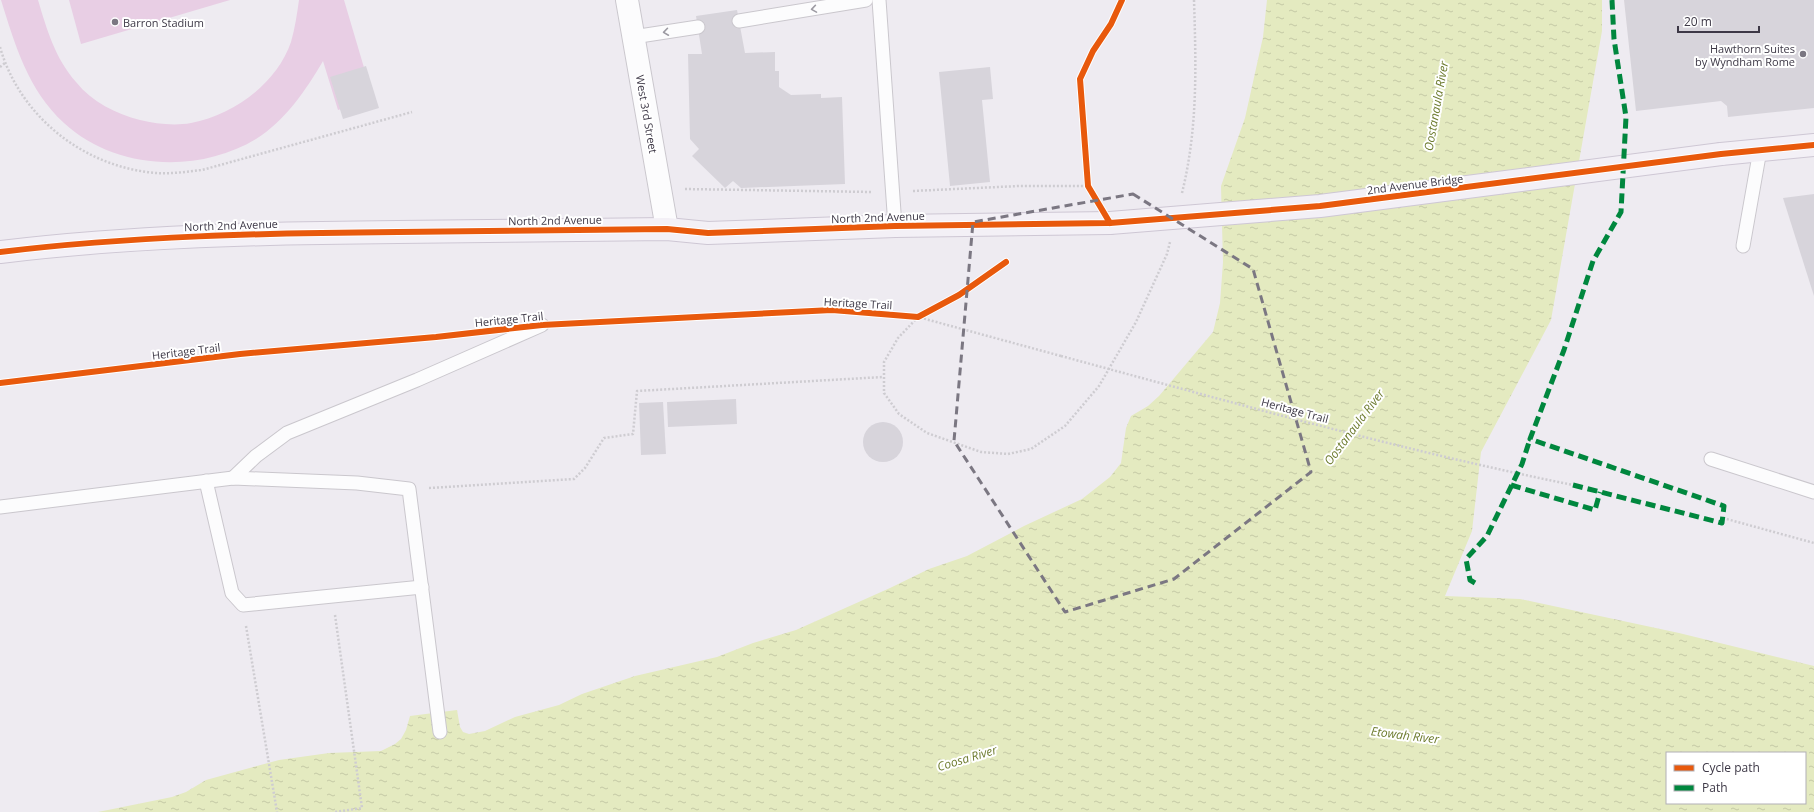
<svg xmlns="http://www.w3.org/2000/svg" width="1814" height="812" font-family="'Open Sans',sans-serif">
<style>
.green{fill:#e8cee4}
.water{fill:url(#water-ripples);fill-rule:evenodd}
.building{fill:#d7d4db}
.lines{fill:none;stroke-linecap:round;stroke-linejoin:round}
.service-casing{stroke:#cac7cd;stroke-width:15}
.tertiary-casing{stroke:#cac7cd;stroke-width:24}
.secondary-casing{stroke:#cec7d4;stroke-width:24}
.path{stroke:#ceccd1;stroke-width:2.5;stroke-dasharray:2 2;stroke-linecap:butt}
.service{stroke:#fcfcfd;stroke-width:13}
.tertiary{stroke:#fcfcfd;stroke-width:22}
.secondary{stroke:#f3f0f6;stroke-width:22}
.secondary-bridge-casing{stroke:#cec7d4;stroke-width:24;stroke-linecap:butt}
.path-bridge{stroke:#ceccd1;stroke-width:2.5;stroke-dasharray:2 2;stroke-linecap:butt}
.secondary-bridge{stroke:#f3f0f6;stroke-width:22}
.quiet{stroke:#00873e;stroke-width:5;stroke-dasharray:10 5;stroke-linecap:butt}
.cycleway-casing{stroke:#fff;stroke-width:8}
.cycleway{stroke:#e8590c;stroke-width:6}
.oneway{stroke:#9c9aa2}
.marked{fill:none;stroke:#7b7782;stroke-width:3;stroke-dasharray:8 5;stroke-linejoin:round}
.poi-dot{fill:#7b7782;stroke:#fff;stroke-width:1.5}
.labels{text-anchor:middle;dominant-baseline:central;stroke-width:4;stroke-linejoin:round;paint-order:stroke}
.poi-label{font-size:11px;fill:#3d3846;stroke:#fff;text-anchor:start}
.street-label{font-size:11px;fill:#3d3846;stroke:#fff}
.water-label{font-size:12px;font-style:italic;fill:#6d7b2e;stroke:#fff}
</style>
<defs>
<pattern id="water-ripples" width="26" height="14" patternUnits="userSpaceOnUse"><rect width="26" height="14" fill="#e4eac0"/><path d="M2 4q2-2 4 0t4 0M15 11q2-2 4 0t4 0" fill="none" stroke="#c4c9a6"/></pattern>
</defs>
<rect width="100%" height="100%" fill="#eeebf1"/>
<g class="green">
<path d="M1,0h37c9,30 17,58 38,82 16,20 40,32 64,38 16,4 35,6 51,3 43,-8 86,-40 100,-81 4,-14 6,-28 8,-42h45l29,98 -35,12 -15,-49c-17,29 -38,60 -67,78 -58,35 -141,31 -192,-16 -36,-33 -49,-78 -63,-123z"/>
<polygon points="69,0 230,0 81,44"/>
</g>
<path class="water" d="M1267,0h335v31l-51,289 -70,132 -9,79 -27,65 75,3 159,34 135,33v146h-1716l74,-15 14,-5 20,-12 73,-20 50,-7 52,-2 14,-7 6,-5 5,-9 4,-14 47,-6 3,17 3,5 6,2 16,-3 30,-14 44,-12 23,-11 53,-18 82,-19 36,-14 43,-13 94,-42 39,-19 38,-13 57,-30 58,-27 28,-22 11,-14 5,-35 5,-12 17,-10 11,-10 54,-64 7,-29 3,-41 -2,-76 24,-68 18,-81zM1667,753h138v50h-138z"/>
<g class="building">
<polygon points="1624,0 1814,0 1814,108 1728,117 1727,106 1721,101 1636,111"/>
<polygon points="737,10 745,53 775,52 775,71 779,71 779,87 791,95 821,94 821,98 842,97 845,184 741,188 733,181 725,188 692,156 699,149 690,139 688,54 702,54 696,16"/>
<polygon points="366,66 379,108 343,119 330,77"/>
<polygon points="990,67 993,99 982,100 990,182 950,186 939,72"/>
<polygon points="1814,194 1814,296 1783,198"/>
<polygon points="736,399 737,424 668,427 667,402"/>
<polygon points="663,402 666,454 641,455 639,403"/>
<circle cx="883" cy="442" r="20"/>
</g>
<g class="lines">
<g class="service-casing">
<g id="service">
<polyline points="879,0 895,226"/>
<polyline points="739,21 866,0"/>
<polyline points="633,37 698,27"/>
<polyline points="1743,246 1760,150"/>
<polyline points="1711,459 1814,492"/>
<polyline points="233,478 256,456 287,433 417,380 542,325"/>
<polyline points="206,481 232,593 243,605 422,587"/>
<polyline points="0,507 233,478 357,483 409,489 440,732"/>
</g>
</g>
<g class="tertiary-casing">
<polyline id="tertiary" points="627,0 667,229"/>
</g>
<g class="secondary-casing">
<g id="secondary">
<polyline points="1721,154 1814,145"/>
<path d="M0,252c132,-16 265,-19 398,-20 90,-1 179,-2 269,-3l41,4 187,-7 215,-3"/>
</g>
</g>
<g class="path">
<path d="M0,47c19,67 79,116 147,125 19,3 37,0 55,-2l210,-58"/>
<polyline points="0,67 5,63"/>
<polyline points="685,189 872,192"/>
<polyline points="913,191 1019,186 1088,186"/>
<path d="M1182,193c16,-65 14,-127 12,-193"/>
<polyline points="1061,356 918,317 898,338 884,362 884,393 899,414 927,433 981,452 1008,454 1031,449 1065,426 1099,386 1136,322 1167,254 1170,242"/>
<polyline points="429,488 574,479 585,468 604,438 633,434 637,391 883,377"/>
<polyline points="1723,518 1814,543"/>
<polyline points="335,615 362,808 335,812"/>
<polyline points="246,626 277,812"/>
</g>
<use href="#service" class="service"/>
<use href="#tertiary" class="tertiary"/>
<use href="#secondary" class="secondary"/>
<g class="secondary-bridge-casing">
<polyline id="secondary-bridge" points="1110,223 1320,206 1721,154"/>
</g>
<path class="path-bridge" d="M1061,356c170,46 339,94 512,129"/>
<use href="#secondary-bridge" class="secondary-bridge"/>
<g class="quiet">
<polyline points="1511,485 1595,510 1600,492"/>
<polyline points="1573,485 1722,523 1724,506 1530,439 1564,350 1593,261 1621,212 1626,117 1614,39 1612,0"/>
<polyline points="1475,583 1470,580 1466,559 1487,536 1522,464 1530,439"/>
</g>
<g class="cycleway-casing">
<g id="cycleway">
<polyline points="1110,223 1088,186 1080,79 1093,51 1111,24 1122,0"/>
<path d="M0,252c132,-16 265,-19 398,-20 90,-1 179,-2 269,-3l41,4 187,-7 215,-3 210,-17 401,-52 93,-9"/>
<polyline points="0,383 240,354 436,337 542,325 832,310 918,317 959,295 1006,262"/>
</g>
</g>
<use href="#cycleway" class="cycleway"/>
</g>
<defs><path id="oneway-chevron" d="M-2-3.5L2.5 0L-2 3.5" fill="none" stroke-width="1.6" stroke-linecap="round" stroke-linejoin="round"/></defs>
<g class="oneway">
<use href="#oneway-chevron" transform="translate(814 9) rotate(171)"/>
<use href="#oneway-chevron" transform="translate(666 32) rotate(172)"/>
</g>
<path class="marked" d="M1133,194l120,75 58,203 -137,107 -109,33 -111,-171 19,-219z"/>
<g class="poi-dot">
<circle cx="115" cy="22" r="4"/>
<circle cx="1803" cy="54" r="4"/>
</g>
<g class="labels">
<g class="poi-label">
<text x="123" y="22">Barron Stadium</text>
<text x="1795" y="48" text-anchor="end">Hawthorn Suites<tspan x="1795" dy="13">by Wyndham Rome</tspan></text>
</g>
<g class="street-label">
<text transform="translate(647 114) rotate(80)">West 3rd Street</text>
<text transform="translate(1415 184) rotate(-7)">2nd Avenue Bridge</text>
<text transform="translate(878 217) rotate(-2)">North 2nd Avenue</text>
<text transform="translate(555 220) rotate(-1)">North 2nd Avenue</text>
<text transform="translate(231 225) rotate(-2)">North 2nd Avenue</text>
<text transform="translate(858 303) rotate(3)">Heritage Trail</text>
<text transform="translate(509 319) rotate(-6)">Heritage Trail</text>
<text transform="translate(186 351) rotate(-7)">Heritage Trail</text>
<text transform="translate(1295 410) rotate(15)">Heritage Trail</text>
</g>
<g class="water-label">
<text transform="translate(1436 106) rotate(-80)">Oostanaula River</text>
<text transform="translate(1354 427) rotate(-53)">Oostanaula River</text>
<text transform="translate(1405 735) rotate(7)">Etowah River</text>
<text transform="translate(967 758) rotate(-17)">Coosa River</text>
</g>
</g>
<rect x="1666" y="752" width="140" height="52" fill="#ffffff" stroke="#b1afb5"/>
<rect x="1674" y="765" width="20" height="6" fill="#e8590c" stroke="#b1afb5"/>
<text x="1702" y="772" font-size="12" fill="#3d3846">Cycle path</text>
<rect x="1674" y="785" width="20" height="6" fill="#00873e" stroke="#b1afb5"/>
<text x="1702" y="792" font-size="12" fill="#3d3846">Path</text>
<path d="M1678 26v6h81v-6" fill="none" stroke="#3d3846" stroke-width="2"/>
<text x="1684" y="26" font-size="12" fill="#3d3846" stroke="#ffffff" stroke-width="3" paint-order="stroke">20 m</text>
</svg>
